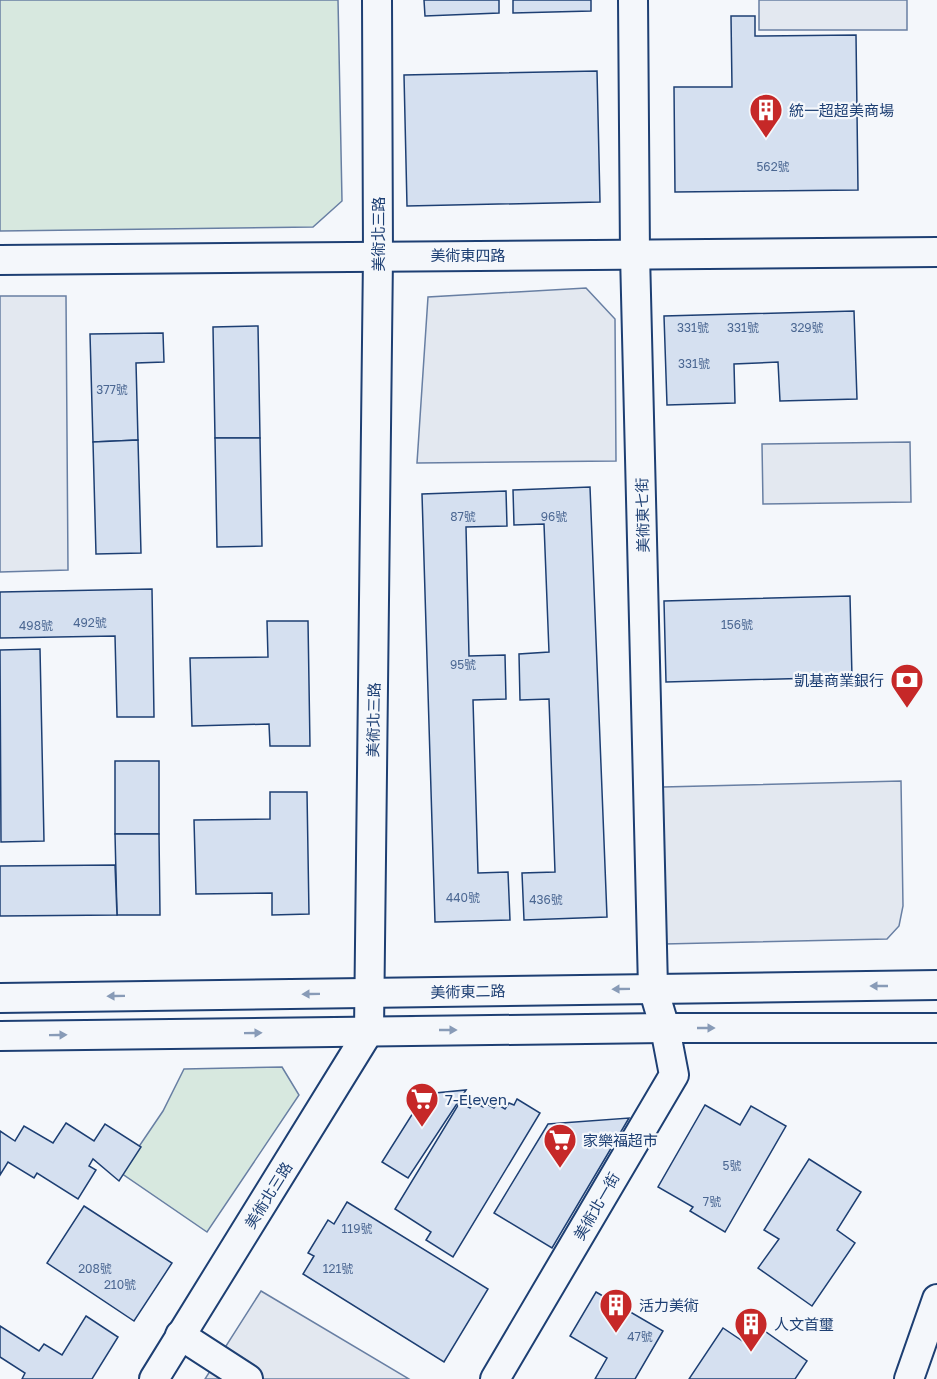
<svg xmlns="http://www.w3.org/2000/svg" width="937" height="1379" font-family="'Golos Text','Noto Sans TC',sans-serif">
<style>
.green{fill:#d7e8df;stroke:#687fa3;stroke-width:1.5}
.parking{fill:#e3e8f0;stroke:#687fa3;stroke-width:1.5}
.building{fill:#d5e0f0;stroke:#1d3f73;stroke-width:1.5}
.lines{fill:none;stroke-linecap:round;stroke-linejoin:round}
.minor-casing{stroke:#1d3f73;stroke-width:32}
.minor{stroke:#f4f7fb;stroke-width:28}
.oneway{fill:#889bb7}
.labels{text-anchor:middle;dominant-baseline:central;stroke-width:4.5;stroke-linejoin:round;paint-order:stroke}
.number-label{font-size:12px;fill:#4b6792}
.poi-label{font-size:15px;fill:#1d3f73;stroke:#f4f7fb;text-anchor:start}
.street-label{font-size:15px;fill:#1d3f73;stroke:#f4f7fb}
</style>
<rect width="100%" height="100%" fill="#f4f7fb"/>
<g class="green">
<polygon points="0,0 338,0 342,201 313,227 0,231"/>
<polygon points="282,1067 299,1095 207,1232 121,1173 163,1111 184,1069"/>
</g>
<g class="parking">
<rect x="759" y="0" width="148" height="30"/>
<polygon points="586,288 615,319 616,461 417,463 428,297"/>
<polygon points="0,296 66,296 68,570 0,572"/>
<polygon points="910,442 911,502 763,504 762,444"/>
<polygon points="901,781 903,906 899,926 887,939 664,944 663,787"/>
<polygon points="261,1291 409,1379 205,1379"/>
</g>
<g class="building">
<polygon points="424,0 499,0 499,13 425,16"/>
<polygon points="513,0 591,0 591,11 513,13"/>
<polygon points="731,16 755,16 755,36 856,35 858,190 675,192 674,87 732,87"/>
<polygon points="597,71 600,202 407,206 404,75"/>
<polygon points="854,311 857,399 780,401 778,362 734,364 735,403 667,405 664,316"/>
<polygon points="258,326 260,438 215,438 213,327"/>
<polygon points="163,333 164,362 136,363 138,440 93,442 90,334"/>
<polygon points="215,438 260,438 262,546 217,547"/>
<polygon points="138,440 141,553 96,554 93,442"/>
<polygon points="590,487 607,917 524,920 522,873 555,872 549,699 520,700 519,654 549,652 544,524 514,525 513,490"/>
<polygon points="506,491 507,526 466,527 469,656 505,655 506,699 473,700 478,873 508,872 510,920 435,922 422,494"/>
<polygon points="152,589 154,717 117,717 115,636 0,638 0,592"/>
<polygon points="850,596 852,677 666,682 664,601"/>
<polygon points="267,621 308,621 310,746 270,746 269,724 192,726 190,658 268,657"/>
<polygon points="40,649 44,841 1,842 0,650"/>
<rect x="115" y="761" width="44" height="73"/>
<polygon points="270,792 307,792 309,914 272,915 272,893 196,894 194,820 270,819"/>
<polygon points="115,834 159,834 160,915 117,915"/>
<polygon points="115,865 117,915 0,916 0,866"/>
<polygon points="466,1090 408,1178 382,1162 425,1094"/>
<polygon points="517,1099 540,1113 453,1257 426,1240 431,1232 395,1209 460,1102 470,1108 474,1102 483,1107 485,1103 494,1108 497,1104 505,1109 509,1103 514,1105"/>
<polygon points="705,1105 740,1125 751,1106 786,1126 725,1232 690,1211 693,1207 658,1187"/>
<polygon points="629,1118 552,1248 494,1213 548,1124"/>
<polygon points="66,1123 94,1141 105,1124 141,1147 119,1181 93,1159 89,1166 96,1170 78,1199 37,1173 34,1178 8,1162 0,1175 0,1131 15,1141 24,1126 53,1143"/>
<polygon points="809,1159 861,1192 837,1230 855,1243 812,1306 758,1268 779,1239 764,1230"/>
<polygon points="347,1202 488,1289 444,1362 303,1274 314,1256 308,1253 328,1220 334,1224"/>
<polygon points="84,1206 172,1263 134,1321 47,1263"/>
<polygon points="596,1292 663,1331 635,1379 595,1379 607,1358 570,1336"/>
<polygon points="86,1316 118,1337 92,1379 22,1379 25,1373 0,1357 0,1326 39,1351 44,1344 62,1355"/>
<polygon points="759,1327 807,1361 795,1379 689,1379 723,1328 747,1344"/>
</g>
<g class="lines">
<g class="minor-casing">
<g id="minor">
<polyline points="0,260 937,252"/>
<polyline points="0,998 937,985"/>
<polyline points="0,1036 665,1028 937,1028"/>
<polyline points="180,1335 248,1379"/>
<polyline points="154,1379 369,1031 378,256 377,0"/>
<polyline points="495,1379 674,1075 665,1028 653,988 635,254 633,0"/>
<polyline points="909,1379 937,1299"/>
</g>
</g>
<use href="#minor" class="minor"/>
</g>
<defs><path id="oneway-solid" d="M-6-.8H1V-3.2L6.5 0L1 3.2V.8H-6Z" transform="scale(1.5)"/></defs>
<g class="oneway">
<use href="#oneway-solid" transform="translate(879 986) rotate(180)"/>
<use href="#oneway-solid" transform="translate(621 989) rotate(179)"/>
<use href="#oneway-solid" transform="translate(311 994) rotate(179)"/>
<use href="#oneway-solid" transform="translate(116 996) rotate(179)"/>
<use href="#oneway-solid" transform="translate(706 1028)"/>
<use href="#oneway-solid" transform="translate(448 1030)"/>
<use href="#oneway-solid" transform="translate(253 1033) rotate(-1)"/>
<use href="#oneway-solid" transform="translate(58 1035) rotate(-1)"/>
</g>
<defs>
<g id="building-pin" transform="scale(1.725)"><path d="M0 17L-7.5 6A9.5 9.5 0 1 1 7.5 6Z" fill="#c62828" stroke="#f4f7fb"/><path d="M-4-6H4V6H1V3H-1V6H-4ZM-2.5-4.3h1.7v1.8h-1.7ZM.8-4.3h1.7v1.8H.8ZM-2.5-1h1.7V.8h-1.7ZM.8-1h1.7V.8H.8Z" fill="#fff"/></g>
<g id="bank-pin" transform="scale(1.725)"><path d="M0 17L-7.5 6A9.5 9.5 0 1 1 7.5 6Z" fill="#c62828" stroke="#f4f7fb"/><path d="M-6-4H6V4H-6ZM0-2.3a2.3 2.3 0 1 0 0 4.6a2.3 2.3 0 1 0 0-4.6Z" fill="#fff"/></g>
<g id="supermarket-pin" transform="scale(1.725)"><path d="M0 17L-7.5 6A9.5 9.5 0 1 1 7.5 6Z" fill="#c62828" stroke="#f4f7fb"/><path d="M-6-5.5h2.5l.6 2H6L4.5 2H-2.5L-4.4-4H-6ZM-1.5 3.2a1.3 1.3 0 1 0 .1 0ZM3 3.2a1.3 1.3 0 1 0 .1 0Z" fill="#fff"/></g>
</defs>
<g fill-rule="evenodd">
<use href="#building-pin" x="766" y="110"/>
<use href="#bank-pin" x="907" y="680"/>
<use href="#supermarket-pin" x="422" y="1099"/>
<use href="#supermarket-pin" x="560" y="1140"/>
<use href="#building-pin" x="616" y="1305"/>
<use href="#building-pin" x="751" y="1324"/>
</g>
<g class="labels">
<g class="number-label">
<text x="773" y="166">562號</text>
<text x="693" y="327">331號</text>
<text x="743" y="327">331號</text>
<text x="807" y="327">329號</text>
<text x="694" y="363">331號</text>
<text x="112" y="389">377號</text>
<text x="463" y="516">87號</text>
<text x="554" y="516">96號</text>
<text x="90" y="622">492號</text>
<text x="737" y="624">156號</text>
<text x="36" y="625">498號</text>
<text x="463" y="664">95號</text>
<text x="463" y="897">440號</text>
<text x="546" y="899">436號</text>
<text x="732" y="1165">5號</text>
<text x="712" y="1201">7號</text>
<text x="357" y="1228">119號</text>
<text x="95" y="1268">208號</text>
<text x="338" y="1268">121號</text>
<text x="120" y="1284">210號</text>
<text x="640" y="1336">47號</text>
</g>
<g class="poi-label">
<text x="789" y="110">統一超超美商場</text>
<text x="884" y="680" text-anchor="end">凱基商業銀行</text>
<text x="445" y="1099">7-Eleven</text>
<text x="583" y="1140">家樂福超市</text>
<text x="639" y="1305">活力美術</text>
<text x="774" y="1324">人文首璽</text>
</g>
<g class="street-label">
<text transform="translate(378 234) rotate(-90)">美術北三路</text>
<text x="468" y="255">美術東四路</text>
<text transform="translate(642 515) rotate(-91)">美術東七街</text>
<text transform="translate(373 720) rotate(-89)">美術北三路</text>
<text transform="translate(468 991) rotate(-1)">美術東二路</text>
<text transform="translate(268 1195) rotate(-58)">美術北三路</text>
<text transform="translate(596 1206) rotate(-60)">美術北一街</text>
</g>
</g>
</svg>
